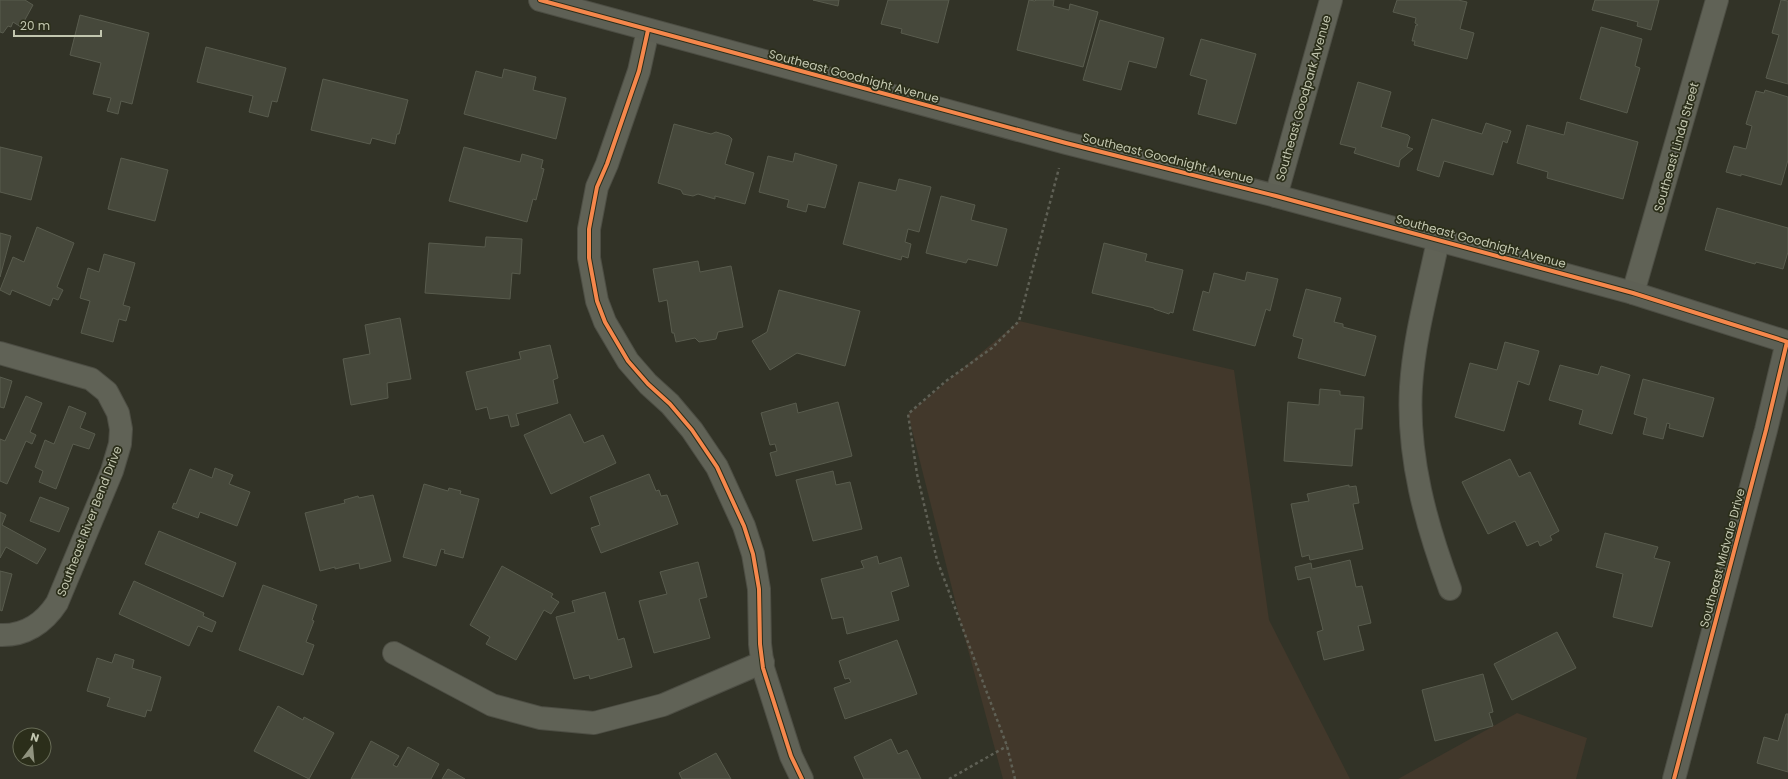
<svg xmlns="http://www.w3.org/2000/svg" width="1788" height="779" font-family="Poppins,sans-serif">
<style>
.green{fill:#42382b}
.building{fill:#46483b;stroke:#595c4e}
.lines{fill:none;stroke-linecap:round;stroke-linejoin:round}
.street-casing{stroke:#4d4e44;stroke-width:24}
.secondary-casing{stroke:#4d4e44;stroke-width:24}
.path{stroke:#5f6055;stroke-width:2.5;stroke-dasharray:3 3;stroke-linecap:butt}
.street{stroke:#606256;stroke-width:22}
.secondary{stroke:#5e6055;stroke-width:22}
.cycleway-casing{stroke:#2b2e1a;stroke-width:6}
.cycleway{stroke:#f5874c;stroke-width:4}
.labels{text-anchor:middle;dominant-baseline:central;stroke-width:3.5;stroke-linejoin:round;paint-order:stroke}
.street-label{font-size:12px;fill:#c2c6af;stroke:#2b2e1a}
</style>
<rect width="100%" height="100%" fill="#323327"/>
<g class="green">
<polygon points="1019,321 1234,370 1269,620 1350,779 1003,779 960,620 908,414"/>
<polygon points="1517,713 1587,738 1576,779 1398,779"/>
</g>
<g class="building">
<polygon points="0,0 25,0 33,5 21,27 13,22 11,27 8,26 3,33 0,32"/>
<polygon points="813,0 839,0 838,6"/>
<polygon points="888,0 949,0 938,43 901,33 902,29 881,24"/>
<polygon points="1029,0 1035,1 1036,0 1054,0 1053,6 1069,10 1070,4 1098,12 1083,67 1017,50"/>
<polygon points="1397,0 1458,0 1467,2 1460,29 1474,33 1467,59 1414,45 1415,41 1412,41 1416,25 1418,25 1415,23 1416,18 1393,12"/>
<polygon points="1595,0 1659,0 1651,30 1637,26 1638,22 1592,10"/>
<polygon points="1781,0 1788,1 1788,84 1766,78 1779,35 1772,33"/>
<polygon points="80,15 149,33 132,104 121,101 118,114 107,111 111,98 93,94 101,63 70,55"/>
<polygon points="1100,20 1164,38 1156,68 1129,61 1121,90 1083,80"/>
<polygon points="1601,27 1642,39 1635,66 1640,68 1627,113 1580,99"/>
<polygon points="1201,39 1256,54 1236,124 1198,114 1207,80 1190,75"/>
<polygon points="206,47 286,68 277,102 272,101 268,117 249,112 253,96 197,82"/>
<polygon points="504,69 536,77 533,90 566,98 556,139 464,114 476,71 502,78"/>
<polygon points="323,79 408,100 399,134 397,134 395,144 372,138 370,144 311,130"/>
<polygon points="1358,82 1391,92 1381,127 1408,135 1410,137 1407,147 1413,149 1400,160 1399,167 1354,153 1356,148 1340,144"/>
<polygon points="1765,90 1788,97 1788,160 1781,185 1741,174 1741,176 1726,172 1734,146 1746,149 1752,126 1746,124 1756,91 1764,93"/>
<polygon points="1432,119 1482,134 1486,123 1511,131 1507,143 1503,141 1493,175 1444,161 1439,177 1417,170"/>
<polygon points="1567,122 1638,142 1623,199 1547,178 1548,172 1517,163 1527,125 1564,135"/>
<polygon points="674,124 711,134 716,132 729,136 732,139 725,164 754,173 745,204 715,196 715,199 698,194 693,196 683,194 681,190 658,183"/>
<polygon points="0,147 42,157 31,200 0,192"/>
<polygon points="464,147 520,162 522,154 543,160 541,168 544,169 536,200 533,199 527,222 449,201"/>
<polygon points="795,153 837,165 825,208 808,204 806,212 787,207 789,200 759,192 768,156 793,162"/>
<polygon points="121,158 168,170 155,221 108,209"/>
<polygon points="899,179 931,187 919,232 908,229 905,242 911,244 908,258 902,256 901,260 843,244 859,182 896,191"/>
<polygon points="941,196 975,205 971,220 1007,229 997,266 968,259 966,263 926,253"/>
<polygon points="1717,208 1788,228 1788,252 1783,269 1756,262 1755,264 1705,250"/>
<polygon points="37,227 74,243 57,287 63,290 58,300 53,298 50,306 12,290 10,295 0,290 13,257 24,262"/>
<polygon points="0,233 11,236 0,277"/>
<polygon points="486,237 522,239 520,274 512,273 510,299 425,293 429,243 485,247"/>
<polygon points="1104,243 1147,254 1145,261 1183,270 1173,313 1170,312 1169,314 1154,309 1154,308 1092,293"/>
<polygon points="104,254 135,263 123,305 130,307 126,321 119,319 113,342 81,333 90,301 80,298 88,268 99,272"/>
<polygon points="698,261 700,272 731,266 743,327 718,332 716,339 699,342 695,338 676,342 674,333 672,333 667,300 659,302 653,269"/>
<polygon points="1247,272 1278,279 1270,311 1266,309 1255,346 1193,330 1203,291 1209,293 1214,273 1245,281"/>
<polygon points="1306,289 1341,298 1334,322 1343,324 1343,327 1376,336 1365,376 1298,358 1303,339 1293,336"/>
<polygon points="779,290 860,311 845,366 797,353 770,370 752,341 767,332"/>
<polygon points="400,318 411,379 387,383 388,398 351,405 343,359 370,354 365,325"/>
<polygon points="1505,342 1539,351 1529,385 1518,381 1504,431 1455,417 1470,363 1497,370"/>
<polygon points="550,345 558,378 553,380 558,403 516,414 519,425 511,427 508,415 490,419 487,407 476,410 466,372 521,359 519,352"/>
<polygon points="1560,365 1598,375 1601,366 1630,375 1612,434 1579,424 1583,410 1549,400"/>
<polygon points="0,377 12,381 4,408 0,407"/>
<polygon points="1643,379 1714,398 1703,437 1669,428 1670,424 1667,423 1663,439 1643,434 1647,418 1634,414"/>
<polygon points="1320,389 1340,391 1340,395 1364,397 1362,429 1355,429 1352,466 1284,461 1288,402 1319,405"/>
<polygon points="26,396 42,403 30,432 36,435 32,444 26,441 7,484 0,481 0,439 5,441"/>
<polygon points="838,402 852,456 776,476 770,453 777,451 775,444 770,445 761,413 796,403 798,413"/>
<polygon points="69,406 86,413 80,428 95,434 89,449 73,444 56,489 39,482 43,471 35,467 45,440 54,444"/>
<polygon points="570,414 584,443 603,435 616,463 551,494 524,435"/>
<polygon points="1510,459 1519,477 1530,472 1559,531 1550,536 1552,540 1540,546 1538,541 1527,546 1515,521 1488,534 1462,482"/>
<polygon points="215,468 233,475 229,484 250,492 237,526 200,512 198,518 172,508 174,503 176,504 190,469 212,478"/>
<polygon points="833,471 836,485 850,482 862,529 813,541 796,480"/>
<polygon points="649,474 656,491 659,490 661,496 667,495 678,524 601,553 591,528 600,525 590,497"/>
<polygon points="424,484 448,491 449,488 461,491 460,494 479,499 463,558 444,553 445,550 441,549 436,566 403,557"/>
<polygon points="1349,485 1349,487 1356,486 1359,503 1353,504 1363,549 1310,560 1309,555 1302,557 1291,504 1309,501 1307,494"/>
<polygon points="373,495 391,561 360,569 359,563 335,569 335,567 320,571 305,513 345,503 344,500 358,496 359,498"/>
<polygon points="40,497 69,508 59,532 30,521"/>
<polygon points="0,512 6,515 2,525 46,549 37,564 6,547 0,558"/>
<polygon points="159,531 236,563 223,597 145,564"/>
<polygon points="1605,533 1658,547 1654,558 1670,562 1652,627 1613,617 1623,574 1596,567"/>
<polygon points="877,556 879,564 901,557 909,586 891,592 899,620 847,634 843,617 832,619 821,579 864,568 861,561"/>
<polygon points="1350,560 1356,587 1362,586 1371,623 1358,626 1364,650 1324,660 1317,632 1323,630 1310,577 1298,580 1295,567 1311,563 1312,569"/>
<polygon points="698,562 707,597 699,599 710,638 654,653 639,601 667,594 660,572"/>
<polygon points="502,566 553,594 551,597 559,602 551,614 544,610 516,660 486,644 490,637 470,625"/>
<polygon points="0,571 12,574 2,611 0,610"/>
<polygon points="134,581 204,613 203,616 216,622 212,632 198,626 189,646 119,614"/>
<polygon points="263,585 317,605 312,620 314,621 306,642 314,645 303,675 239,650"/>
<polygon points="605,592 618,640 624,638 632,667 590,679 589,675 574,679 556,617 575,612 572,601"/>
<polygon points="1557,632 1576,668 1512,700 1494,664"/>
<polygon points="897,640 917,694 845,719 834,688 851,682 849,678 845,679 839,661"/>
<polygon points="115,654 134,660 132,668 161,677 151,711 147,710 145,717 107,706 110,698 87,691 97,658 112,663"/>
<polygon points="1483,674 1493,712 1489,713 1493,726 1435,741 1422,690"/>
<polygon points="278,706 303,720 304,717 334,733 309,779 254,751"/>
<polygon points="1786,714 1788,714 1788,772 1757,763 1764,737 1778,741"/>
<polygon points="891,739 898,754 907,750 921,779 864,779 854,757"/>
<polygon points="371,741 399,756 393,765 397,767 408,747 439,764 431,779 351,779"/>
<polygon points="716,753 731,779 682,779 679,773"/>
<polygon points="448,769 465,779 442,779"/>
</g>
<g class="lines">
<g class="street-casing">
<g id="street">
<polyline points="648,30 639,71 607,164 597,187 589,229 589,258 597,301 605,322 628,361 648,384 670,404 692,430 717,467 744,526 753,554 759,589 760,644 763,668 791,756 802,779"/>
<polyline points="1276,196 1331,0"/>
<path d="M1438,241c-10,48 -24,97 -27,146 -4,70 15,137 39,202"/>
<polyline points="1633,293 1717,0"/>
<path d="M0,353l91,26 16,13 11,21 3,16 -1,15 -8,27 -55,132c-13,20 -32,33 -57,32"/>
<polyline points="394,653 492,705 540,718 594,723 663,705 763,662"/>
</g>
</g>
<g class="secondary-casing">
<polyline id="secondary" points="540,0 1066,143 1276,196 1633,293 1787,342 1766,430 1674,779"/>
</g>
<g class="path">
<polyline points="949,779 1007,746"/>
<polyline points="1015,779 1007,746 937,560 917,474 908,414 946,381 992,348 1019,321 1059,168"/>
</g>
<use href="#street" class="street"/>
<use href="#secondary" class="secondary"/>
<g class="cycleway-casing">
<g id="cycleway">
<polyline points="540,0 1066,143 1276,196 1633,293 1788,342"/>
<polyline points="648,30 639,71 607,164 597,187 589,229 589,258 597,301 605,322 628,361 648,384 670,404 692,430 717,467 744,526 753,554 759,589 760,644 763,668 791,756 802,779"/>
<polyline points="1674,779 1766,430 1787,342"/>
</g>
</g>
<use href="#cycleway" class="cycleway"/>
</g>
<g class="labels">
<g class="street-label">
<text transform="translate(854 76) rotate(15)">Southeast Goodnight Avenue</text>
<text transform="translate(1303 98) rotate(-74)">Southeast Goodpark Avenue</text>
<text transform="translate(1676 147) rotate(-74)">Southeast Linda Street</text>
<text transform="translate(1168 158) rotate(14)">Southeast Goodnight Avenue</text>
<text transform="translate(1481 241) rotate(15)">Southeast Goodnight Avenue</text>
<text transform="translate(89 521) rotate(-69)">Southeast River Bend Drive</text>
<text transform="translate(1722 558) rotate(-75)">Southeast Midvale Drive</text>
</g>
</g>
<g transform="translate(32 747) rotate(16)"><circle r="19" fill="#2b2e1a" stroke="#676b56"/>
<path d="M0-3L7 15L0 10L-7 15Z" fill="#90937f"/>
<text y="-6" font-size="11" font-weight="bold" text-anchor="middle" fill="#c2c6af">N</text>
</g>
<path d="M14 30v6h87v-6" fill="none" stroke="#c2c6af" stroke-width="2"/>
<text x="20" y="30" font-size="12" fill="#c2c6af" stroke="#2b2e1a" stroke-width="3" paint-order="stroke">20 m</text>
</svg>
